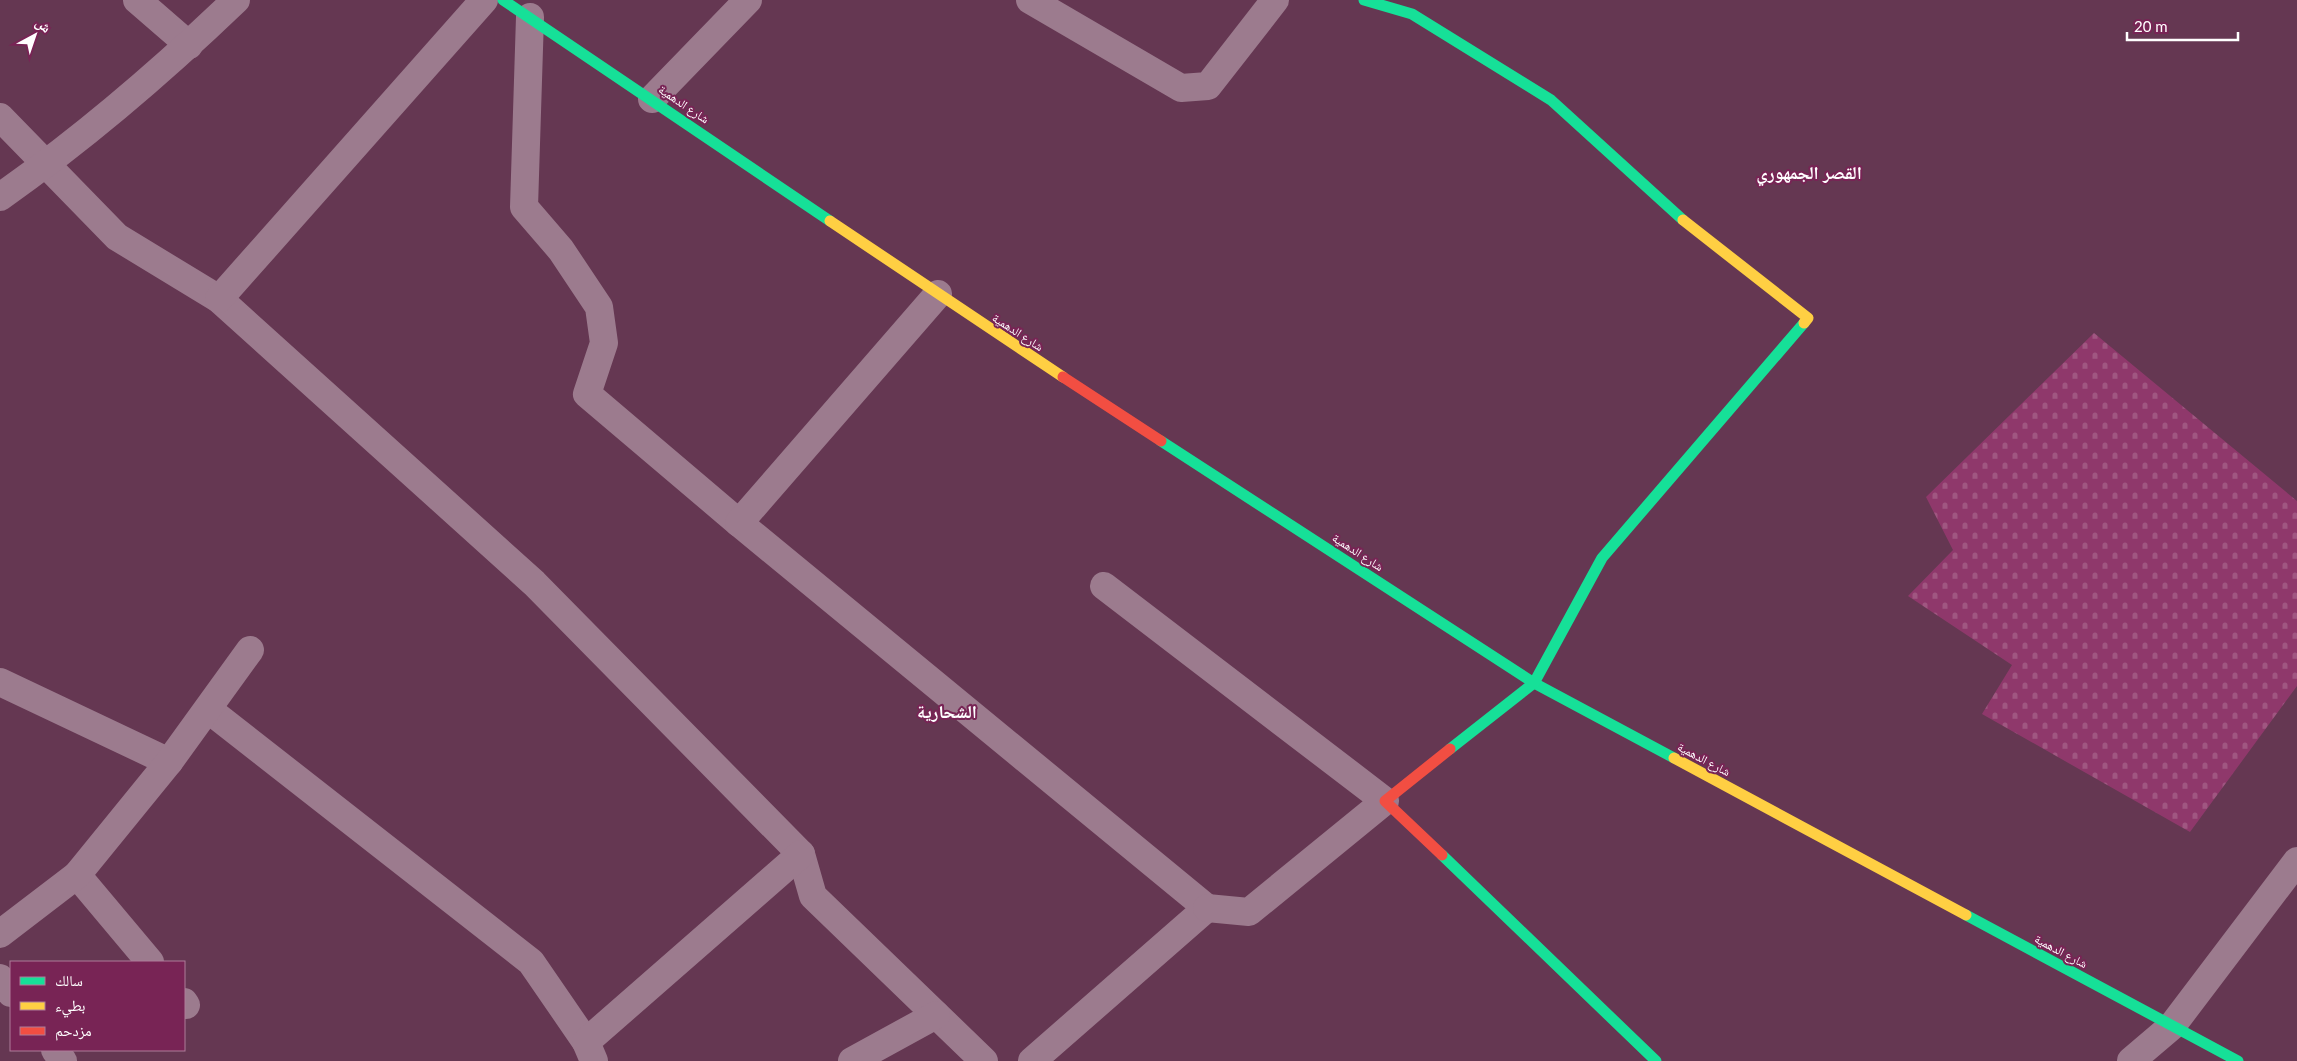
<svg xmlns="http://www.w3.org/2000/svg" width="2297" height="1061" font-family="Lato,'Noto Naskh Arabic',sans-serif">
<style>
.cemetery{fill:url(#cemetery-stones)}
.lines{fill:none;stroke-linecap:round;stroke-linejoin:round}
.street{stroke:#9c7b8e;stroke-width:28}
.fast{stroke:#16e098;stroke-width:11}
.slow{stroke:#ffcf43;stroke-width:11}
.jam{stroke:#f24e42;stroke-width:11}
.labels{text-anchor:middle;dominant-baseline:central;stroke-width:4;stroke-linejoin:round;paint-order:stroke}
.street-label{font-size:12px;fill:#fff;stroke:#782455}
.district-label{font-size:18px;font-weight:bold;fill:#fff;stroke:#782455}
</style>
<defs>
<pattern id="cemetery-stones" width="16" height="16" patternUnits="userSpaceOnUse" patternTransform="scale(1.25)"><rect width="16" height="16" fill="#8f386b"/><path d="M2 7V4a2 2 0 0 1 4 0v3zM10 15v-3a2 2 0 0 1 4 0v3z" fill="#a05681"/></pattern>
</defs>
<rect width="100%" height="100%" fill="#653752"/>
<polygon class="cemetery" points="2094,333 2297,501 2297,686 2190,832 1982,714 2012,665 1908,596 1953,550 1926,497"/>
<g class="lines">
<g class="street">
<polyline points="137,0 189,45"/>
<polyline points="1030,0 1181,88 1208,86 1275,0"/>
<polyline points="530,17 524,207 561,250 599,307 604,343 587,394 739,523"/>
<polyline points="652,99 748,0"/>
<polyline points="0,117 117,237 219,299 534,583 801,854 813,896 984,1061"/>
<path d="M0,197c84,-59 162,-126 236,-197"/>
<polyline points="938,294 739,523 1207,908 1032,1061"/>
<polyline points="219,299 484,0"/>
<polyline points="1104,586 1385,801 1249,912 1207,908"/>
<polyline points="0,682 169,762"/>
<polyline points="209,710 531,962 586,1042"/>
<polyline points="77,875 150,962"/>
<polyline points="0,934 77,875 169,762 250,650"/>
<polyline points="0,978 11,993"/>
<polyline points="184,1002 186,1005"/>
<polyline points="55,1050 63,1061"/>
<polyline points="594,1061 586,1042 801,854"/>
<polyline points="852,1061 936,1015"/>
<polyline points="2131,1061 2172,1026 2297,861"/>
</g>
<g class="fast">
<polyline points="503,0 830,221"/>
<polyline points="1364,0 1412,14 1551,100 1683,220"/>
<polyline points="1161,441 1534,683 1674,758"/>
<polyline points="1450,749 1534,683 1602,558 1804,323"/>
<polyline points="1442,855 1656,1061"/>
<polyline points="1966,915 2238,1061"/>
</g>
<g class="slow">
<polyline points="1683,220 1808,318 1804,323"/>
<polyline points="830,221 1063,377"/>
<polyline points="1674,758 1966,915"/>
</g>
<g class="jam">
<polyline points="1063,377 1161,441"/>
<polyline points="1442,855 1385,801 1450,749"/>
</g>
</g>
<g class="labels">
<g class="street-label">
<text transform="translate(684 104) rotate(34)">شارع الدهمية</text>
<text transform="translate(1018 332) rotate(33)">شارع الدهمية</text>
<text transform="translate(1358 552) rotate(33)">شارع الدهمية</text>
<text transform="translate(1704 759) rotate(28)">شارع الدهمية</text>
<text transform="translate(2061 951) rotate(28)">شارع الدهمية</text>
</g>
<g class="district-label">
<text x="1809" y="172">القصر الجمهوري</text>
<text x="947" y="711">الشحارية</text>
</g>
</g>
<rect x="10" y="961" width="175" height="90" fill="#782455" stroke="#ae7c99"/>
<rect x="20" y="977" width="25" height="8" fill="#16e098" stroke="#ae7c99"/>
<text x="55" y="986" font-size="15" fill="#ffffff">سالك</text>
<rect x="20" y="1002" width="25" height="8" fill="#ffcf43" stroke="#ae7c99"/>
<text x="55" y="1011" font-size="15" fill="#ffffff">بطيء</text>
<rect x="20" y="1027" width="25" height="8" fill="#f24e42" stroke="#ae7c99"/>
<text x="55" y="1036" font-size="15" fill="#ffffff">مزدحم</text>
<g transform="translate(35 35) rotate(40)" stroke="#782455" stroke-width="4" paint-order="stroke">
<path d="M0-4L9 19L0 12L-9 19Z" fill="#ffffff"/>
<text y="-8" font-size="14" font-weight="bold" text-anchor="middle" fill="#ffffff">ش</text>
</g>
<path d="M2127 32v8h111v-8" fill="none" stroke="#ffffff" stroke-width="2.5"/>
<text x="2134" y="32" font-size="15" fill="#ffffff" stroke="#782455" stroke-width="4" paint-order="stroke">20 m</text>
</svg>
